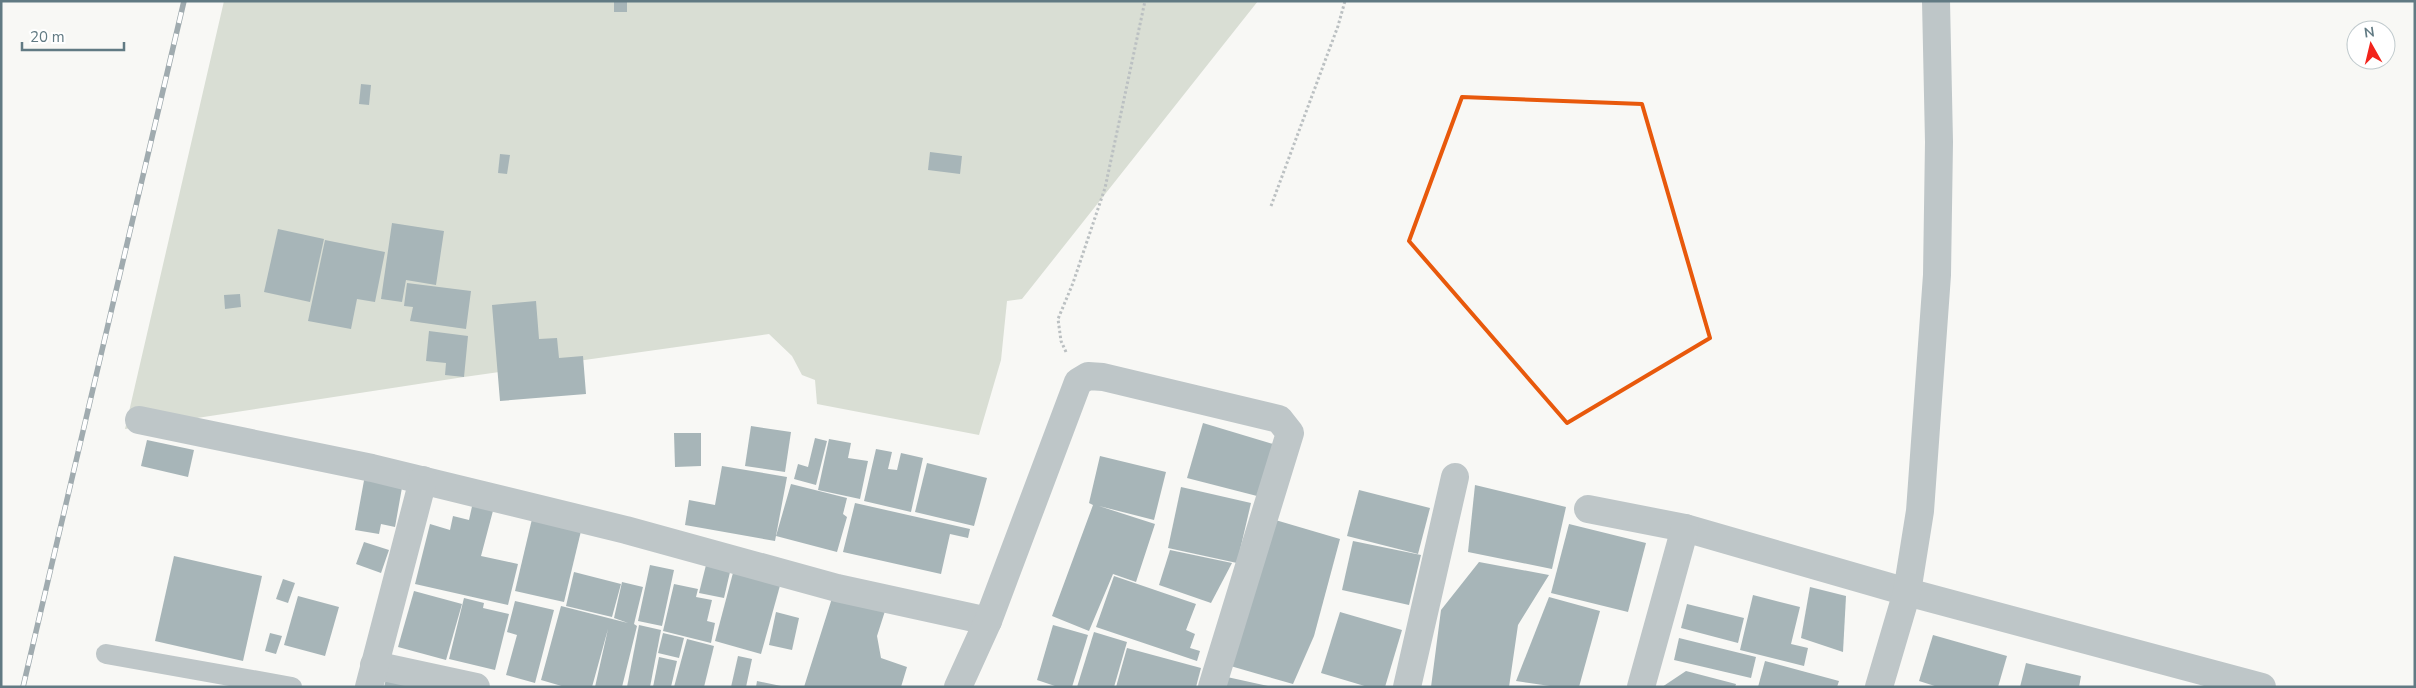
<svg xmlns="http://www.w3.org/2000/svg" width="2416" height="688" font-family="'Nunito Sans',sans-serif">
<style>
.green{fill:#d9ded4}
.building{fill:#a7b5b8}
.lines{fill:none;stroke-linecap:round;stroke-linejoin:round}
.path{stroke:#bbc0c2;stroke-width:3;stroke-dasharray:2.5 2.5;stroke-linecap:butt}
.service{stroke:#bec6c8;stroke-width:20}
.minor{stroke:#bec6c8;stroke-width:28}
.tertiary{stroke:#bec6c8;stroke-width:28}
.rail-casing{stroke:#a0abaf;stroke-width:5.5}
.rail{stroke:#fff;stroke-width:4;stroke-dasharray:11;stroke-linecap:butt}
.marked{fill:none;stroke:#e8590c;stroke-width:4;stroke-linejoin:round}
</style>
<rect width="100%" height="100%" fill="#f8f8f5"/>
<polygon class="green" points="224,1 1258,1 1022,299 1007,301 1001,360 979,435 817,404 815,380 802,375 792,356 769,334 464,377 125,429"/>
<g class="building">
<rect x="614" y="1" width="13" height="11"/>
<polygon points="361,84 371,85 369,105 359,104"/>
<polygon points="930,152 962,156 960,174 928,170"/>
<polygon points="500,154 510,155 507,174 498,173"/>
<polygon points="392,223 444,231 436,285 406,280 402,302 381,299"/>
<polygon points="278,229 324,239 310,302 264,292"/>
<polygon points="325,240 385,252 375,302 357,299 351,329 308,321"/>
<polygon points="407,283 471,291 466,329 410,321 413,307 404,306"/>
<polygon points="240,294 241,307 225,309 224,295"/>
<polygon points="536,301 539,339 557,338 559,358 583,356 586,394 500,401 492,305"/>
<polygon points="429,331 468,336 464,377 445,375 446,363 426,361"/>
<polygon points="1203,423 1273,444 1257,496 1187,478"/>
<polygon points="751,426 791,432 785,472 745,466"/>
<polygon points="674,433 701,433 701,466 675,467"/>
<polygon points="815,438 827,441 816,485 794,479 798,464 808,467"/>
<polygon points="829,439 851,443 848,458 868,461 860,499 818,490"/>
<polygon points="147,440 194,450 188,477 141,466"/>
<polygon points="876,449 892,452 888,469 897,470 901,453 923,458 911,512 864,501"/>
<polygon points="1100,456 1166,472 1154,520 1099,506 1155,524 1136,582 1113,574 1089,631 1052,616 1093,505 1089,503"/>
<polygon points="927,463 987,478 974,526 915,512"/>
<polygon points="722,466 787,477 775,541 685,525 689,500 715,505"/>
<polygon points="365,475 403,482 395,527 381,524 379,534 355,530"/>
<polygon points="791,484 847,498 843,514 847,517 837,552 776,536"/>
<polygon points="1475,485 1566,507 1552,569 1468,552"/>
<polygon points="1181,487 1251,503 1237,563 1168,548"/>
<polygon points="1359,490 1430,508 1418,554 1347,536"/>
<polygon points="473,502 494,507 481,556 518,564 508,605 415,584 430,524 450,530 453,516 469,520"/>
<polygon points="855,503 970,529 968,538 950,534 941,574 843,552"/>
<polygon points="532,519 581,531 564,602 515,591"/>
<polygon points="1272,519 1340,539 1314,636 1293,684 1227,665"/>
<polygon points="1569,524 1646,543 1628,612 1551,593"/>
<polygon points="1353,541 1421,555 1409,605 1342,590"/>
<polygon points="364,542 389,550 381,573 356,564"/>
<polygon points="1170,550 1232,563 1211,603 1159,585"/>
<polygon points="174,556 262,576 243,661 155,641"/>
<polygon points="1479,562 1549,575 1518,625 1509,687 1431,687 1441,610"/>
<polygon points="650,565 674,570 662,626 638,621"/>
<polygon points="706,565 730,572 724,598 699,593"/>
<polygon points="734,569 781,582 761,654 715,641"/>
<polygon points="574,572 621,584 612,617 566,606"/>
<polygon points="1114,576 1196,604 1186,630 1195,634 1190,648 1200,651 1197,661 1096,627"/>
<polygon points="283,579 295,583 288,603 276,599"/>
<polygon points="622,582 643,587 634,624 637,626 622,687 595,687 608,629 592,687 565,687 541,680 561,606 628,623 614,618"/>
<polygon points="674,584 698,589 696,597 712,600 707,621 715,623 711,643 663,631"/>
<polygon points="1810,587 1846,596 1843,652 1801,638"/>
<polygon points="414,591 462,604 446,660 398,647"/>
<polygon points="833,595 885,611 877,636 881,658 907,667 901,687 804,687"/>
<polygon points="1753,595 1800,607 1791,644 1808,648 1804,666 1740,650"/>
<polygon points="298,596 339,607 325,656 284,645"/>
<polygon points="1549,597 1600,611 1579,687 1557,687 1516,681"/>
<polygon points="464,598 484,603 483,608 509,614 495,670 449,659"/>
<polygon points="515,601 554,610 535,683 506,675 517,635 507,632"/>
<polygon points="1687,604 1744,618 1738,643 1681,628"/>
<polygon points="776,612 799,618 792,650 769,645"/>
<polygon points="1340,612 1402,630 1385,687 1368,687 1321,673"/>
<polygon points="639,625 661,630 650,687 627,687"/>
<polygon points="1053,625 1088,635 1072,687 1058,687 1037,680"/>
<polygon points="1094,632 1127,642 1114,687 1077,687"/>
<polygon points="270,633 282,636 276,654 265,651"/>
<polygon points="663,633 684,638 679,658 658,653"/>
<polygon points="1933,635 2007,656 1998,687 1938,687 1919,681"/>
<polygon points="1679,638 1756,657 1751,678 1674,660"/>
<polygon points="687,639 714,646 704,687 674,687"/>
<polygon points="1127,648 1201,668 1196,687 1116,687"/>
<polygon points="738,656 752,659 746,687 731,687"/>
<polygon points="659,657 677,661 671,687 653,687"/>
<polygon points="1765,661 1839,681 1837,687 1758,687"/>
<polygon points="2026,663 2081,676 2079,687 2020,687"/>
<polygon points="1686,671 1736,684 1735,687 1662,687"/>
<polygon points="1227,677 1268,686 1268,687 1225,687"/>
<polygon points="386,679 416,687 384,687"/>
<polygon points="757,681 781,686 781,687 756,687"/>
</g>
<g class="lines">
<g class="path">
<polyline points="1271,206 1338,26 1345,1"/>
<polyline points="1066,352 1061,341 1058,319 1073,283 1105,188 1145,1"/>
</g>
<polyline class="service" points="106,654 292,687"/>
<g class="minor">
<polyline points="139,420 372,468 626,530 837,588 988,621"/>
<polyline points="1588,509 1685,528 1907,592 2262,687"/>
<polyline points="374,665 476,687"/>
<polyline points="369,687 423,480"/>
<polyline points="958,687 988,621 1078,382 1088,376 1103,377 1279,419 1290,433 1212,687"/>
<polyline points="1407,687 1455,477"/>
<polyline points="1641,687 1685,528"/>
</g>
<polyline class="tertiary" points="1879,687 1907,592 1920,511 1937,275 1939,142 1936,1"/>
<g class="rail-casing">
<polyline id="rail" points="23,687 184,1"/>
</g>
<use href="#rail" class="rail"/>
</g>
<path class="marked" d="M1462,97l180,7 68,234 -143,85 -158,-182z"/>
<rect width="2416" height="688" fill="none" stroke="#617a83" stroke-width="5"/>
<g transform="translate(2371 45) rotate(352)"><circle r="24" fill="#ffffff" stroke="#c0cacd"/>
<path d="M0-4L9 19L0 12L-9 19Z" fill="#f2241c"/>
<text y="-8" font-size="14" font-weight="bold" text-anchor="middle" fill="#617a83">N</text>
</g>
<path d="M22 42v8h102v-8" fill="none" stroke="#617a83" stroke-width="2.5"/>
<text x="30" y="42" font-size="15" fill="#617a83" stroke="#ffffff" stroke-width="4" paint-order="stroke">20 m</text>
</svg>
